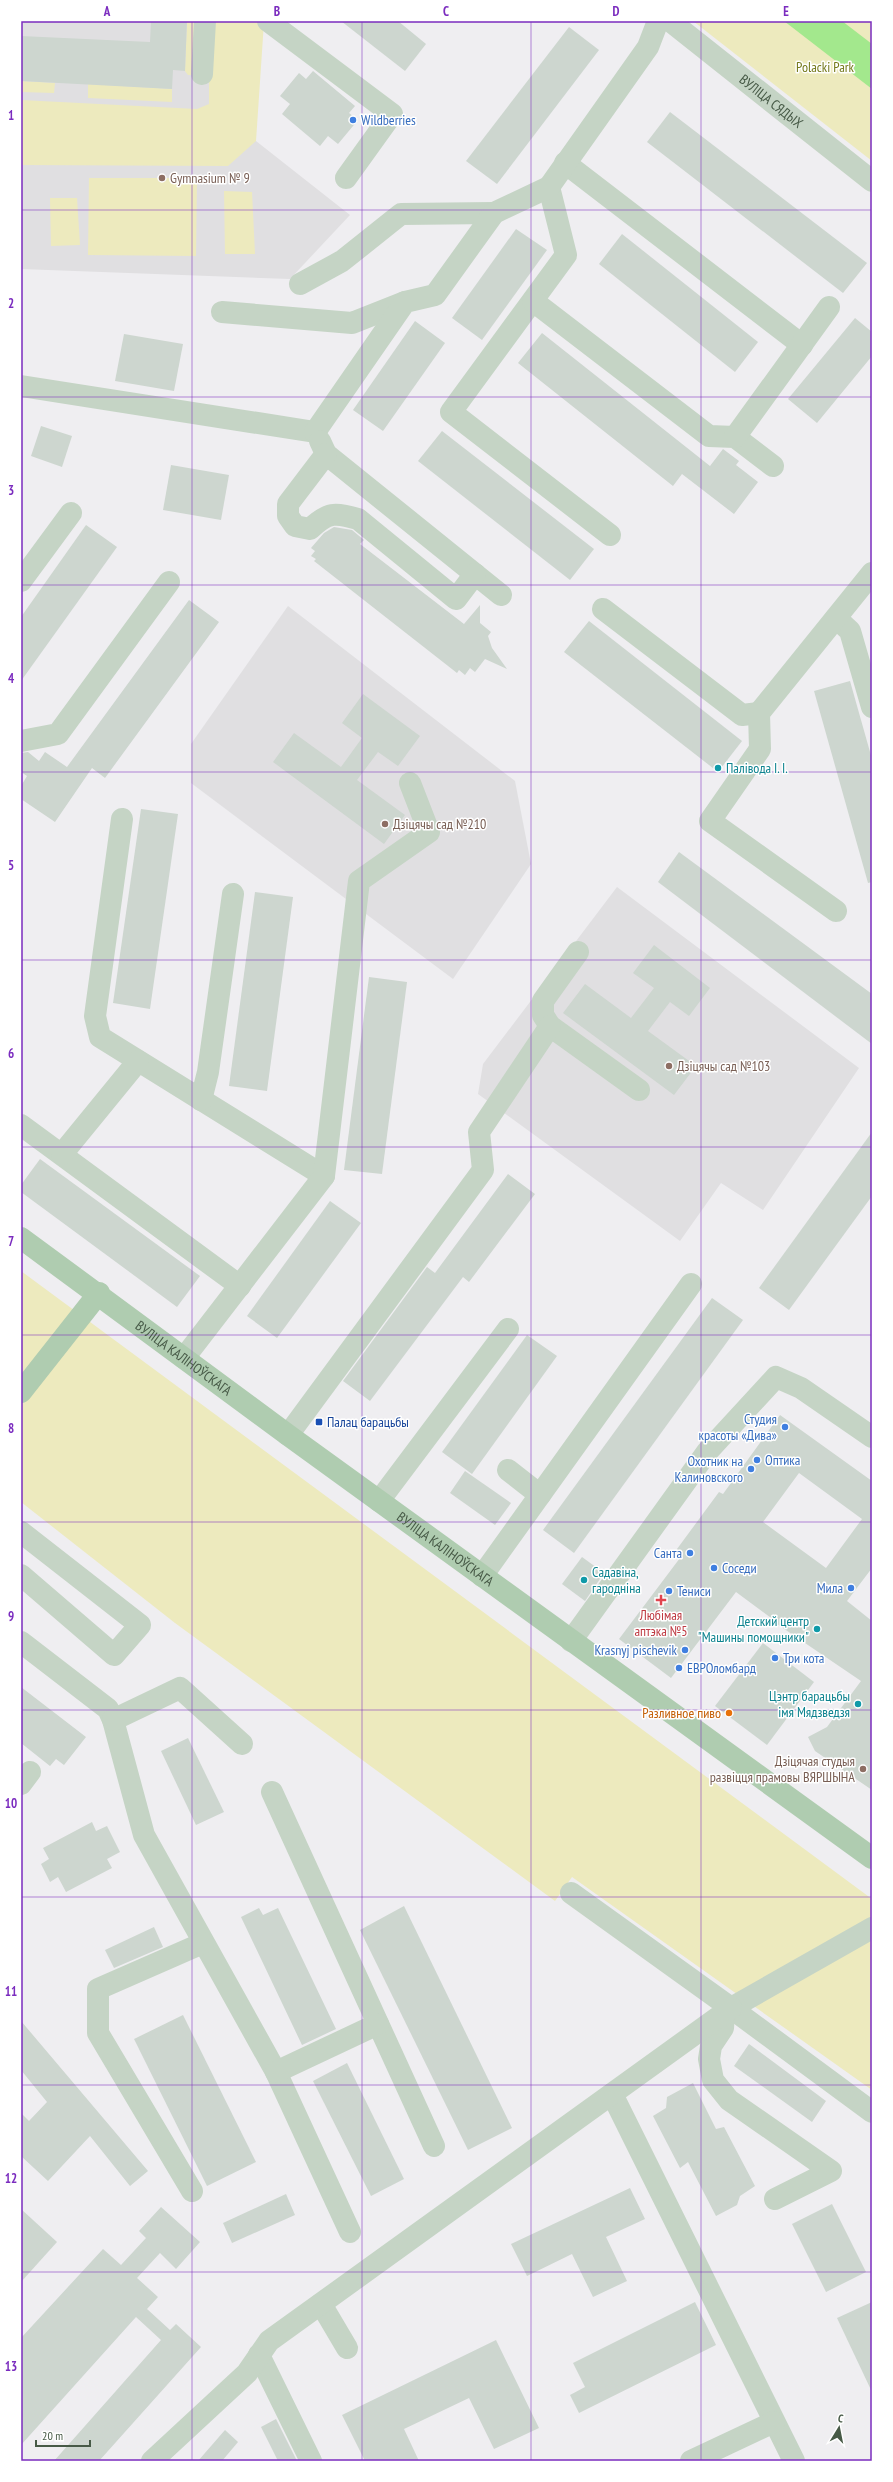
<svg xmlns="http://www.w3.org/2000/svg" width="893" height="2482" font-family="'PT Sans Narrow',sans-serif">
<style>
.education{fill:#e0dfe1}
.green{fill:#edeabe}
.water{fill:#a3e88d}
.building{fill:#cdd6cf;fill-rule:evenodd}
.lines{fill:none;stroke-linecap:round;stroke-linejoin:round}
.minor{stroke:#c5d4c5;stroke-width:22}
.major{stroke:#afccb0;stroke-width:22}
.grid{fill:none;stroke:#7b2cbf;stroke-width:1;stroke-opacity:0.55}
.shop-dot{fill:#3f7fe0;stroke:#fff;stroke-width:1.5}
.education-dot{fill:#8d6e63;stroke:#fff;stroke-width:1.5}
.culture-dot{fill:#0f9aa8;stroke:#fff;stroke-width:1.5}
.transit-dot{fill:#1a4fb4;stroke:#fff;stroke-width:1.5}
.health-dot{fill:#e0444e;stroke:#fff;stroke-width:1.5}
.food-dot{fill:#e8710a;stroke:#fff;stroke-width:1.5}
.labels{text-anchor:middle;dominant-baseline:central;stroke-width:3;stroke-linejoin:round;paint-order:stroke}
.park-label{font-size:14px;fill:#74791b;stroke:#fff}
.street-label{font-size:14px;fill:#475a47;stroke:#fff}
.shop-label{font-size:14px;fill:#366cbe;stroke:#fff;text-anchor:start}
.education-label{font-size:14px;fill:#785e54;stroke:#fff;text-anchor:start}
.culture-label{font-size:14px;fill:#0d838f;stroke:#fff;text-anchor:start}
.transit-label{font-size:14px;fill:#164399;stroke:#fff;text-anchor:start}
.health-label{font-size:14px;fill:#be3a42;stroke:#fff}
.food-label{font-size:14px;fill:#c56008;stroke:#fff;text-anchor:end}
.neatline{fill:none;stroke:#7b2cbf;stroke-width:1.5}
.grid-label{font-size:13px;text-anchor:middle;font-weight:bold;fill:#7b2cbf}
</style>
<rect width="100%" height="100%" fill="#efeef1"/>
<g class="education">
<polygon points="21,21 255,21 256,141 350,215 290,279 21,269"/>
<polygon points="288,606 515,781 531,864 453,979 191,783 191,744"/>
<polygon points="617,887 859,1068 763,1210 721,1183 680,1241 478,1094 483,1064"/>
</g>
<g class="green">
<polygon points="187,21 264,22 256,141 228,166 21,165 21,100 197,109 209,104 209,76 188,75 185,71"/>
<polygon points="693,21 872,21 872,161"/>
<polygon points="21,81 55,83 54,93 21,92"/>
<polygon points="88,84 172,89 172,102 88,98"/>
<polygon points="89,178 197,178 196,256 88,255"/>
<polygon points="224,191 252,192 255,254 225,254"/>
<polygon points="50,198 77,198 80,245 51,246"/>
<polygon points="21,1271 872,1899 872,2090 572,1877 555,1901 175,1623 21,1502"/>
</g>
<polygon class="water" points="784,21 842,21 872,44 872,89"/>
<g class="building">
<polygon points="151,21 187,21 185,71 173,70 172,89 21,81 21,36 150,42"/>
<polygon points="341,21 398,21 426,44 405,71"/>
<polygon points="569,27 599,50 497,184 466,161"/>
<polygon points="313,71 355,106 349,113 358,120 338,144 328,136 320,146 282,114 290,104 280,96 299,73 306,79"/>
<polygon points="670,112 867,263 843,293 647,142"/>
<polygon points="516,229 547,250 482,340 452,318"/>
<polygon points="622,234 758,342 735,372 599,264"/>
<polygon points="855,318 872,332 872,356 817,423 788,399"/>
<polygon points="415,321 445,343 383,431 353,410"/>
<polygon points="542,333 710,466 723,449 739,461 736,465 758,482 734,514 682,474 673,486 518,363"/>
<polygon points="124,334 183,344 174,391 115,381"/>
<polygon points="41,426 72,436 62,467 31,456"/>
<polygon points="442,431 594,549 570,580 418,461"/>
<polygon points="171,465 229,475 221,520 163,510"/>
<polygon points="86,525 117,547 21,681 21,617"/>
<polygon points="334,527 352,530 364,540 360,544 464,624 480,605 480,623 491,632 488,636 492,648 507,669 485,659 475,672 470,668 465,675 459,670 457,673 314,561 316,559 311,556 315,551 311,548 324,533"/>
<polygon points="189,600 219,622 105,778 92,768 55,822 21,799 21,786 27,776 21,772 21,753 28,752 39,761 45,752 67,767"/>
<polygon points="589,621 742,741 718,772 564,652"/>
<polygon points="850,681 872,759 872,882 868,883 814,691"/>
<polygon points="363,694 420,736 398,766 378,752 357,780 405,815 384,844 273,762 294,733 341,767 362,738 342,723"/>
<polygon points="141,809 178,814 150,1009 113,1003"/>
<polygon points="679,852 872,994 872,1044 658,882"/>
<polygon points="255,892 293,897 267,1091 229,1086"/>
<polygon points="654,945 710,988 689,1016 670,1002 648,1031 696,1066 674,1095 563,1013 585,984 631,1018 654,988 633,973"/>
<polygon points="369,977 407,982 382,1174 344,1170"/>
<polygon points="872,1132 872,1196 789,1310 759,1288"/>
<polygon points="40,1159 200,1276 177,1307 21,1192 21,1185"/>
<polygon points="508,1174 535,1194 469,1282 463,1277 370,1401 343,1381 427,1267 435,1273"/>
<polygon points="330,1201 361,1223 277,1338 247,1316"/>
<polygon points="712,1298 743,1320 574,1553 543,1530"/>
<polygon points="527,1335 557,1356 472,1474 442,1452"/>
<path d="M780,1415l92,66v87l-25,33 25,20v169l-57,-39 -7,-14 19,-10 34,-46 -84,-57 1,-1 -42,-31 -65,86 -52,-39 64,-85 -6,-5 42,-57 4,2zM799,1473l63,46 -36,49 -63,-46z"/>
<polygon points="465,1471 511,1503 495,1525 450,1493"/>
<polygon points="582,1557 604,1573 585,1601 562,1584"/>
<polygon points="763,1643 814,1682 767,1745 715,1706"/>
<polygon points="21,1687 86,1737 64,1765 56,1759 50,1766 21,1743"/>
<polygon points="188,1738 224,1812 196,1825 161,1751"/>
<polygon points="92,1822 96,1831 107,1826 120,1852 107,1859 112,1868 66,1892 58,1877 50,1882 41,1864 49,1859 43,1848"/>
<polygon points="404,1906 512,2128 468,2150 360,1930"/>
<polygon points="259,1908 263,1915 278,1908 336,2029 302,2045 241,1917"/>
<polygon points="154,1927 163,1947 114,1968 105,1950"/>
<polygon points="183,2015 256,2162 207,2186 134,2039"/>
<polygon points="21,2021 148,2171 130,2186 90,2136 48,2181 21,2156 21,2113 29,2121 47,2102 21,2070"/>
<polygon points="749,2044 826,2101 812,2122 734,2066"/>
<polygon points="347,2063 404,2179 371,2196 313,2081"/>
<polygon points="693,2083 716,2129 724,2127 755,2186 740,2196 737,2205 716,2216 688,2162 680,2168 653,2116 666,2108 667,2097"/>
<polygon points="630,2188 645,2219 606,2237 627,2281 593,2297 572,2254 527,2276 511,2244"/>
<polygon points="286,2194 295,2215 232,2243 223,2223"/>
<polygon points="832,2204 866,2272 826,2292 792,2224"/>
<polygon points="161,2207 200,2242 176,2269 160,2253 137,2278 158,2297 147,2309 170,2330 176,2324 201,2347 99,2461 54,2461 161,2340 136,2317 21,2445 21,2338 103,2249 121,2265 146,2238 139,2231"/>
<polygon points="21,2209 57,2242 21,2282"/>
<polygon points="695,2302 716,2345 579,2413 570,2395 585,2387 573,2363"/>
<polygon points="872,2302 872,2392 837,2318"/>
<polygon points="496,2340 539,2428 494,2449 469,2398 404,2429 419,2461 365,2461 342,2415"/>
<polygon points="276,2419 297,2461 278,2461 261,2427"/>
<polygon points="225,2430 238,2442 222,2461 198,2461"/>
</g>
<g class="lines">
<g class="minor">
<polyline points="268,21 392,114 346,178"/>
<path id="s1" d="M670,21l202,160"/>
<polyline points="202,74 205,21"/>
<polyline points="565,163 802,345"/>
<polyline points="549,187 566,255 451,412 610,535"/>
<polyline points="300,284 342,261 401,214 494,213"/>
<polyline points="533,301 709,436 735,437 773,466"/>
<polyline points="222,312 352,323 405,302"/>
<polyline points="21,386 315,432"/>
<polyline points="315,432 405,302 435,295 494,213 549,187 648,47 658,21"/>
<polyline points="735,437 829,307"/>
<polyline points="320,441 326,454 501,595"/>
<path d="M326,454l-38,50v12l7,10 15,3c18,-17 25,-17 48,-10l98,80 19,-25"/>
<polyline points="21,581 71,513"/>
<polyline points="603,609 742,715 759,713"/>
<polyline points="836,618 850,631 872,707"/>
<polyline points="21,741 58,734 169,582"/>
<polyline points="122,819 95,1016 100,1037 324,1176"/>
<polyline points="836,911 710,821 760,749 759,713 872,573"/>
<polyline points="578,952 543,1001 543,1015 550,1026 639,1090"/>
<polyline points="201,1100 208,1072 233,894"/>
<polyline points="21,1125 240,1286"/>
<polyline points="62,1154 138,1061"/>
<polyline points="184,1358 324,1176 359,881 429,832 410,783"/>
<polyline points="288,1435 483,1170 479,1132 550,1026"/>
<polyline points="508,1470 540,1495"/>
<polyline points="379,1501 508,1329"/>
<polyline points="21,1532 140,1625 114,1655 21,1575"/>
<polyline points="482,1576 691,1284"/>
<polyline points="571,1641 707,1452 776,1377 801,1388 872,1437"/>
<polyline points="21,1642 108,1709 113,1720 144,1835 276,2072 350,2232"/>
<polyline points="113,1720 180,1688 242,1744"/>
<polyline points="21,1784 30,1772"/>
<polyline points="272,1792 434,2146"/>
<polyline points="872,1928 731,2008 872,2112"/>
<polyline points="724,2014 723,2028 711,2046 709,2059 713,2080 729,2100 831,2171 775,2199"/>
<polyline points="276,2072 378,2024"/>
<polyline points="612,2094 794,2461"/>
<polyline points="192,2191 98,2033 98,1989 203,1943"/>
<polyline points="321,2304 347,2348"/>
<polyline points="259,2355 311,2461"/>
<polyline points="152,2461 247,2373 269,2341 731,2008 571,1893"/>
<polyline points="691,2461 774,2422"/>
</g>
<g class="major">
<path id="s2" d="M21,1238l267,197 584,423"/>
<polyline points="21,1392 99,1293"/>
</g>
</g>
<path class="grid" d="M192,21v2440M362,21v2440M531,21v2440M701,21v2440M21,210h851M21,397h851M21,585h851M21,772h851M21,960h851M21,1147h851M21,1335h851M21,1522h851M21,1710h851M21,1897h851M21,2085h851M21,2272h851"/>
<g class="shop-dot">
<circle cx="353" cy="120" r="4"/>
<circle cx="785" cy="1427" r="4"/>
<circle cx="757" cy="1460" r="4"/>
<circle cx="751" cy="1469" r="4"/>
<circle cx="690" cy="1553" r="4"/>
<circle cx="714" cy="1568" r="4"/>
<circle cx="851" cy="1588" r="4"/>
<circle cx="669" cy="1591" r="4"/>
<circle cx="685" cy="1650" r="4"/>
<circle cx="775" cy="1658" r="4"/>
<circle cx="679" cy="1668" r="4"/>
</g>
<g class="education-dot">
<circle cx="162" cy="178" r="4"/>
<circle cx="385" cy="824" r="4"/>
<circle cx="669" cy="1066" r="4"/>
<circle cx="863" cy="1769" r="4"/>
</g>
<g class="culture-dot">
<circle cx="718" cy="768" r="4"/>
<circle cx="584" cy="1580" r="4"/>
<circle cx="817" cy="1629" r="4"/>
<circle cx="858" cy="1704" r="4"/>
</g>
<rect class="transit-dot" x="315" y="1418" width="8" height="8" rx="2"/>
<path class="health-dot" d="M659 1594h4v4h4v4h-4v4h-4v-4h-4v-4h4z"/>
<circle class="food-dot" cx="729" cy="1713" r="4"/>
<g class="labels">
<g class="park-label">
<text x="825" y="67">Polacki Park</text>
</g>
<g class="street-label">
<text stroke="none"><textPath href="#s1" startOffset="129">ВУЛІЦА СЯДЫХ</textPath></text>
<text stroke="none"><textPath href="#s2" startOffset="202">ВУЛІЦА КАЛІНОЎСКАГА</textPath></text>
<text stroke="none"><textPath href="#s2" startOffset="526">ВУЛІЦА КАЛІНОЎСКАГА</textPath></text>
</g>
<g class="shop-label">
<text x="361" y="120">Wildberries</text>
<text x="777" y="1419" text-anchor="end">Студия<tspan x="777" dy="16">красоты «Дива»</tspan></text>
<text x="765" y="1460">Оптика</text>
<text x="743" y="1461" text-anchor="end">Охотник на<tspan x="743" dy="16">Калиновского</tspan></text>
<text x="682" y="1553" text-anchor="end">Санта</text>
<text x="722" y="1568">Соседи</text>
<text x="843" y="1588" text-anchor="end">Мила</text>
<text x="677" y="1591">Тениси</text>
<text x="677" y="1650" text-anchor="end">Krasnyj pischevik</text>
<text x="783" y="1658">Три кота</text>
<text x="687" y="1668">ЕВРОломбард</text>
</g>
<g class="education-label">
<text x="170" y="178">Gymnasium № 9</text>
<text x="393" y="824">Дзіцячы сад №210</text>
<text x="677" y="1066">Дзіцячы сад №103</text>
<text x="855" y="1761" text-anchor="end">Дзіцячая студыя<tspan x="855" dy="16">развіцця прамовы ВЯРШЫНА</tspan></text>
</g>
<g class="culture-label">
<text x="726" y="768">Палівода І. І.</text>
<text x="592" y="1572">Садавіна,<tspan x="592" dy="16">гародніна</tspan></text>
<text x="809" y="1621" text-anchor="end">Детский центр<tspan x="809" dy="16">"Машины помощники"</tspan></text>
<text x="850" y="1696" text-anchor="end">Цэнтр барацьбы<tspan x="850" dy="16">імя Мядзведзя</tspan></text>
</g>
<g class="transit-label">
<text x="327" y="1422">Палац барацьбы</text>
</g>
<g class="health-label">
<text x="661" y="1615">Любімая<tspan x="661" dy="16">аптэка №5</tspan></text>
</g>
<g class="food-label">
<text x="721" y="1713">Разливное пиво</text>
</g>
</g>
<rect width="893" height="2482" fill="none" stroke="#ffffff" stroke-width="44"/>
<g transform="translate(839 2428) rotate(10)" stroke="#ffffff" stroke-width="3" paint-order="stroke">
<path d="M0-3L7 15L0 10L-7 15Z" fill="#475a47"/>
<text y="-6" font-size="11" font-weight="bold" text-anchor="middle" fill="#475a47">С</text>
</g>
<path d="M36 2440v6h54v-6" fill="none" stroke="#475a47" stroke-width="2"/>
<text x="42" y="2440" font-size="12" fill="#475a47" stroke="#ffffff" stroke-width="3" paint-order="stroke">20 m</text>
<rect x="22" y="22" width="849" height="2438" class="neatline"/>
<g class="grid-label">
<text x="107" y="16">A</text>
<text x="277" y="16">B</text>
<text x="446" y="16">C</text>
<text x="616" y="16">D</text>
<text x="786" y="16">E</text>
<text x="11" y="120">1</text>
<text x="11" y="308">2</text>
<text x="11" y="495">3</text>
<text x="11" y="683">4</text>
<text x="11" y="870">5</text>
<text x="11" y="1058">6</text>
<text x="11" y="1246">7</text>
<text x="11" y="1433">8</text>
<text x="11" y="1621">9</text>
<text x="11" y="1808">10</text>
<text x="11" y="1996">11</text>
<text x="11" y="2183">12</text>
<text x="11" y="2371">13</text>
</g>
</svg>
